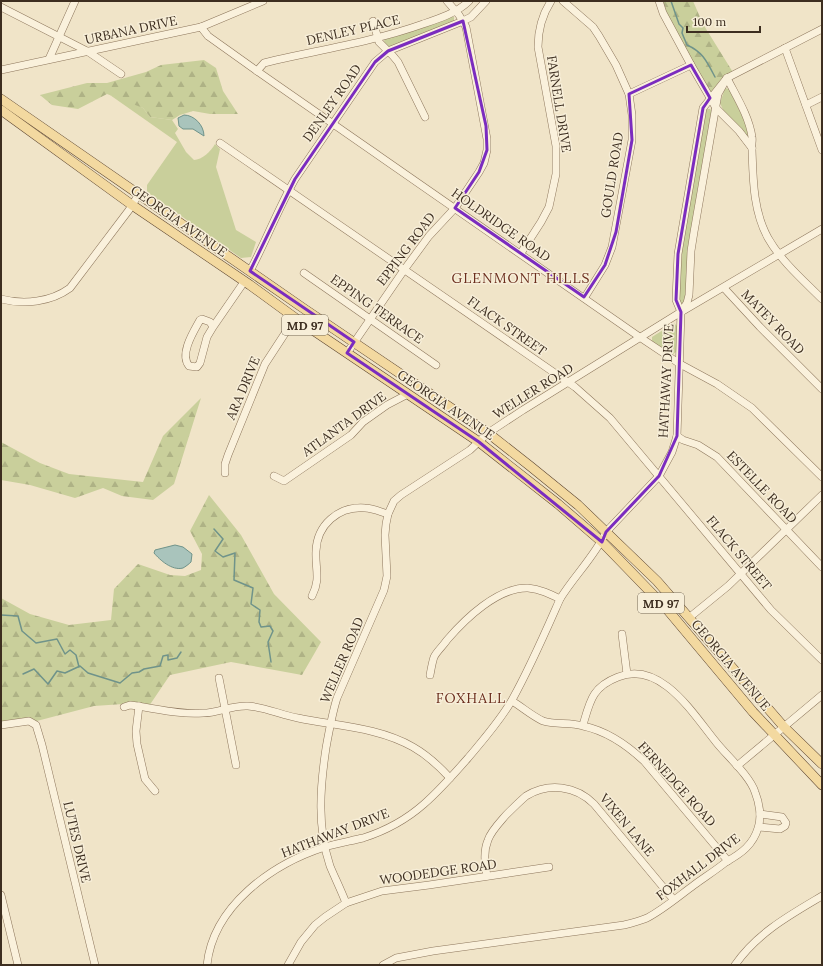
<svg xmlns="http://www.w3.org/2000/svg" width="823" height="966" font-family="Lora,serif">
<style>
.grass{fill:#c9cf9b}
.forest{fill:url(#forest-firs)}
.water{fill:#a9c4bc;stroke:#6f938a}
.lines{fill:none;stroke-linecap:round;stroke-linejoin:round}
.stream{stroke:#6f938a;stroke-width:1.5}
.minor-casing{stroke:#8d765c;stroke-width:8}
.major-casing{stroke:#5b4430;stroke-width:10}
.minor{stroke:#faf1dc;stroke-width:7}
.major{stroke:#f3d9a0;stroke-width:9}
.marked{fill:none;stroke:#7b2cbf;stroke-width:3;stroke-linejoin:round}
.labels{text-anchor:middle;dominant-baseline:central;stroke-width:3;stroke-linejoin:round;paint-order:stroke}
.shield{fill:#f7eed8;stroke:#756857;stroke-width:1}
.shield-label{font-size:12px;font-weight:bold;fill:#3d2e20}
.street-label{font-size:13px;fill:#3d2e20;stroke:#f7eed8}
.neighbourhood-label{font-size:14px;letter-spacing:1px;fill:#6b2e1e;stroke:#f7eed8}
</style>
<defs>
<pattern id="forest-firs" width="22" height="20" patternUnits="userSpaceOnUse"><rect width="22" height="20" fill="#c9cf9b"/><path d="M5 1l3.5 6h-7zM16 11l3.5 6h-7z" fill="#aeb285"/></pattern>
</defs>
<rect width="100%" height="100%" fill="#f0e4c8"/>
<g class="grass">
<polygon points="450,17 454,17 454,23 390,48 386,46 384,41 385,39"/>
<polygon points="725,88 729,89 745,122 749,135 747,137 724,112 720,103"/>
<path d="M110,95l17,5 16,8 7,9 22,3 6,9 -3,4 11,19 8,8c8,0 17,-9 21,-16l5,5 -4,18 20,63 20,12 -5,15 -10,1 -94,-66v-7l30,-43z"/>
<polygon points="707,109 710,109 712,111 685,302 681,304 678,299 683,238 705,111"/>
<polygon points="674,323 677,326 676,352 672,355 652,341 652,337"/>
</g>
<g class="forest">
<polygon points="659,1 693,1 703,24 734,74 727,78 716,108"/>
<polygon points="204,60 216,68 223,91 238,114 210,114 193,111 180,115 172,120 150,117 143,108 107,94 78,109 52,105 40,95 87,83 107,83 146,72 161,65"/>
<polygon points="201,398 174,484 153,500 122,496 103,488 75,498 30,485 1,480 1,442 40,463 69,474 143,482 163,436"/>
<polygon points="209,495 241,535 274,594 321,642 302,675 231,662 170,675 149,706 123,704 94,706 33,722 1,725 1,598 30,614 69,625 111,620 114,589 138,564 170,575 185,576 201,570 202,554 190,531"/>
</g>
<g class="water">
<path d="M184,115c10,0 20,10 20,21l-11,-7h-10l-4,-3 -1,-8z"/>
<path d="M175,545l8,2 9,7 -1,8c-2,2 -6,5 -8,6 -11,3 -23,-8 -29,-15l1,-3z"/>
</g>
<g class="lines">
<g class="stream">
<path d="M671,1l8,23 4,4 -1,5 5,12c16,7 20,17 28,32"/>
<polyline points="214,529 223,539 215,551 223,557 235,553 234,580 253,588 251,604 260,610 259,622 261,627 270,626 273,631 268,642 271,662"/>
<polyline points="1,615 18,616 22,631 36,643 57,639 65,654 70,650 76,655 79,667"/>
<polyline points="23,674 34,669 48,684 57,671 65,673 80,666 88,673 120,683 132,673 139,672 144,669 160,666 163,656 168,655 168,660 177,658 181,652"/>
</g>
<g class="minor-casing">
<g id="minor">
<polyline points="563,1 593,27 599,36 616,65 629,94 632,115 632,140 612,247 605,265 585,297"/>
<polyline points="659,1 663,13 691,65 716,108 739,131 752,148"/>
<polyline points="1,7 87,51 121,74"/>
<polyline points="373,21 379,42 393,56 398,62 425,117"/>
<polyline points="201,27 208,36 257,71 641,338 680,364 717,384 752,408 822,477"/>
<polyline points="785,48 822,150"/>
<polyline points="49,59 75,1"/>
<polyline points="1,70 201,27 263,1"/>
<path d="M257,71l7,-8 12,-3c49,-11 99,-19 147,-36 15,-5 34,-11 46,-23"/>
<path d="M727,78c9,18 22,38 25,59 1,4 -1,8 0,12 1,29 1,62 16,89 13,23 35,42 54,61"/>
<polyline points="629,94 691,65"/>
<polyline points="806,105 822,97"/>
<polyline points="220,143 575,387 610,418 771,610 822,660"/>
<path d="M521,253l20,-31 8,-15 7,-33v-28l-18,-99c0,-17 4,-32 13,-46"/>
<path d="M250,271c16,-30 28,-62 45,-92l80,-117 13,-11 75,-30 8,-4 15,-16"/>
<polyline points="304,273 436,365"/>
<polyline points="724,288 760,327 822,389"/>
<path d="M1,299c23,6 50,3 69,-11l59,-78 10,-16"/>
<polyline points="681,312 676,300 678,254 703,108 727,78 822,29"/>
<path d="M213,327l-3,-5 -8,-3 -2,1c-6,11 -21,34 -11,46l8,1 3,-4 7,-26 6,-10 31,-45"/>
<polyline points="347,353 404,270 429,236 455,208 479,172 484,163 487,150 487,139 466,27 459,15 447,1"/>
<polyline points="677,436 683,440 698,445 717,457 822,567"/>
<polyline points="225,473 225,464 228,455 265,364 295,318"/>
<polyline points="274,476 284,481 351,435 363,422 387,405 408,394"/>
<path d="M312,596c9,-17 3,-27 4,-45 1,-26 22,-45 49,-43 7,0 16,4 23,6"/>
<polyline points="690,617 728,586 822,495"/>
<polyline points="622,634 627,674"/>
<path d="M430,675c1,-5 2,-12 4,-18 3,-6 9,-11 13,-17 18,-21 51,-53 81,-52 12,1 22,6 32,11"/>
<polyline points="219,678 236,765"/>
<path d="M512,701c10,6 20,15 31,20 12,4 27,1 40,5 24,5 44,19 61,35l84,100"/>
<polyline points="139,706 136,731 137,744 145,779 155,791"/>
<path d="M124,707l6,-2c24,3 49,10 73,8 15,0 29,-8 45,-7 17,1 33,9 50,12 38,8 80,9 115,29 14,8 26,19 37,31"/>
<polyline points="1,725 29,721 36,725 42,745 95,965"/>
<polyline points="737,766 822,695"/>
<polyline points="759,827 780,829 785,826 786,823 782,817 760,814"/>
<path d="M487,876c-2,-12 -4,-24 1,-36 3,-9 12,-18 18,-25 7,-7 13,-13 20,-19 23,-14 50,-10 68,8l79,95"/>
<polyline points="1,895 18,965"/>
<path d="M346,903c-5,-13 -11,-25 -16,-37 -13,-39 -10,-78 -4,-118 3,-17 6,-34 11,-50l47,-108 3,-14 -2,-41 1,-11 2,-10 6,-13 7,-6 69,-45 18,-17 35,-23 158,-98 141,-83"/>
<path d="M207,965c6,-59 65,-101 118,-118 12,-4 26,-6 38,-9 22,-7 44,-19 61,-34 16,-14 30,-30 44,-46 15,-18 32,-37 44,-58 18,-32 33,-67 48,-101 14,-23 35,-43 46,-67l53,-56 13,-24 5,-16 4,-124 6,-9 2,-8 2,-44 3,-19 24,-138 9,-16"/>
<polyline points="288,965 301,942 315,925 325,917 346,903 382,891 429,885 549,867"/>
<path d="M383,965l13,-7 37,-7 191,-26c8,-2 16,-4 23,-7 17,-9 32,-22 47,-33 11,-8 22,-15 32,-23 7,-4 14,-8 20,-14 5,-5 10,-13 12,-20 4,-11 1,-26 -3,-36 -5,-16 -28,-36 -39,-50 -23,-28 -55,-82 -98,-65 -26,10 -28,24 -35,48"/>
<path d="M735,965c22,-32 55,-50 87,-69"/>
</g>
</g>
<g class="major-casing">
<g id="major">
<polyline points="1,99 303,308 488,433 530,466 578,505 657,581 784,727 822,764"/>
<polyline points="1,110 132,205 250,285 298,320 479,442 558,504 602,542 666,608 753,712 822,785"/>
</g>
</g>
<use href="#minor" class="minor"/>
<use href="#major" class="major"/>
</g>
<path class="marked" d="M463,21l23,105 1,24 -8,22 -24,36 129,89 21,-32 11,-33 16,-92 -3,-46 62,-29 19,33 -7,10 -25,146 -2,46 5,12 -4,124 -18,40 -53,56 -4,10 -123,-100 -132,-89 7,-11 -104,-71 45,-92 80,-117 13,-11z"/>
<g class="labels">
<g class="shield">
<rect x="282" y="315" width="46" height="20" rx="3"/>
<rect x="638" y="593" width="46" height="20" rx="3"/>
</g>
<g class="shield-label">
<text x="305" y="325">MD 97</text>
<text x="661" y="603">MD 97</text>
</g>
<g class="street-label">
<text transform="translate(131 30) rotate(-12)">URBANA DRIVE</text>
<text transform="translate(353 30) rotate(-13)">DENLEY PLACE</text>
<text transform="translate(332 103) rotate(-55)">DENLEY ROAD</text>
<text transform="translate(559 104) rotate(81)">FARNELL DRIVE</text>
<text transform="translate(612 175) rotate(-81)">GOULD ROAD</text>
<text transform="translate(179 221) rotate(35)">GEORGIA AVENUE</text>
<text transform="translate(501 225) rotate(35)">HOLDRIDGE ROAD</text>
<text transform="translate(406 249) rotate(-53)">EPPING ROAD</text>
<text transform="translate(377 309) rotate(35)">EPPING TERRACE</text>
<text transform="translate(773 322) rotate(46)">MATEY ROAD</text>
<text transform="translate(507 326) rotate(35)">FLACK STREET</text>
<text transform="translate(666 381) rotate(-87)">HATHAWAY DRIVE</text>
<text transform="translate(243 388) rotate(-67)">ARA DRIVE</text>
<text transform="translate(533 391) rotate(-32)">WELLER ROAD</text>
<text transform="translate(446 405) rotate(34)">GEORGIA AVENUE</text>
<text transform="translate(344 424) rotate(-36)">ATLANTA DRIVE</text>
<text transform="translate(762 487) rotate(46)">ESTELLE ROAD</text>
<text transform="translate(739 553) rotate(50)">FLACK STREET</text>
<text transform="translate(342 660) rotate(-67)">WELLER ROAD</text>
<text transform="translate(731 665) rotate(50)">GEORGIA AVENUE</text>
<text transform="translate(677 784) rotate(48)">FERNEDGE ROAD</text>
<text transform="translate(627 825) rotate(50)">VIXEN LANE</text>
<text transform="translate(335 833) rotate(-21)">HATHAWAY DRIVE</text>
<text transform="translate(77 842) rotate(77)">LUTES DRIVE</text>
<text transform="translate(698 867) rotate(-37)">FOXHALL DRIVE</text>
<text transform="translate(438 872) rotate(-8)">WOODEDGE ROAD</text>
</g>
<g class="neighbourhood-label">
<text x="521" y="278">GLENMONT HILLS</text>
<text x="471" y="698">FOXHALL</text>
</g>
</g>
<rect width="823" height="966" fill="none" stroke="#3d2e20" stroke-width="4"/>
<path d="M687 26v6h73v-6" fill="none" stroke="#3d2e20" stroke-width="2"/>
<text x="693" y="26" font-size="12" fill="#3d2e20" stroke="#f7eed8" stroke-width="3" paint-order="stroke">100 m</text>
</svg>
